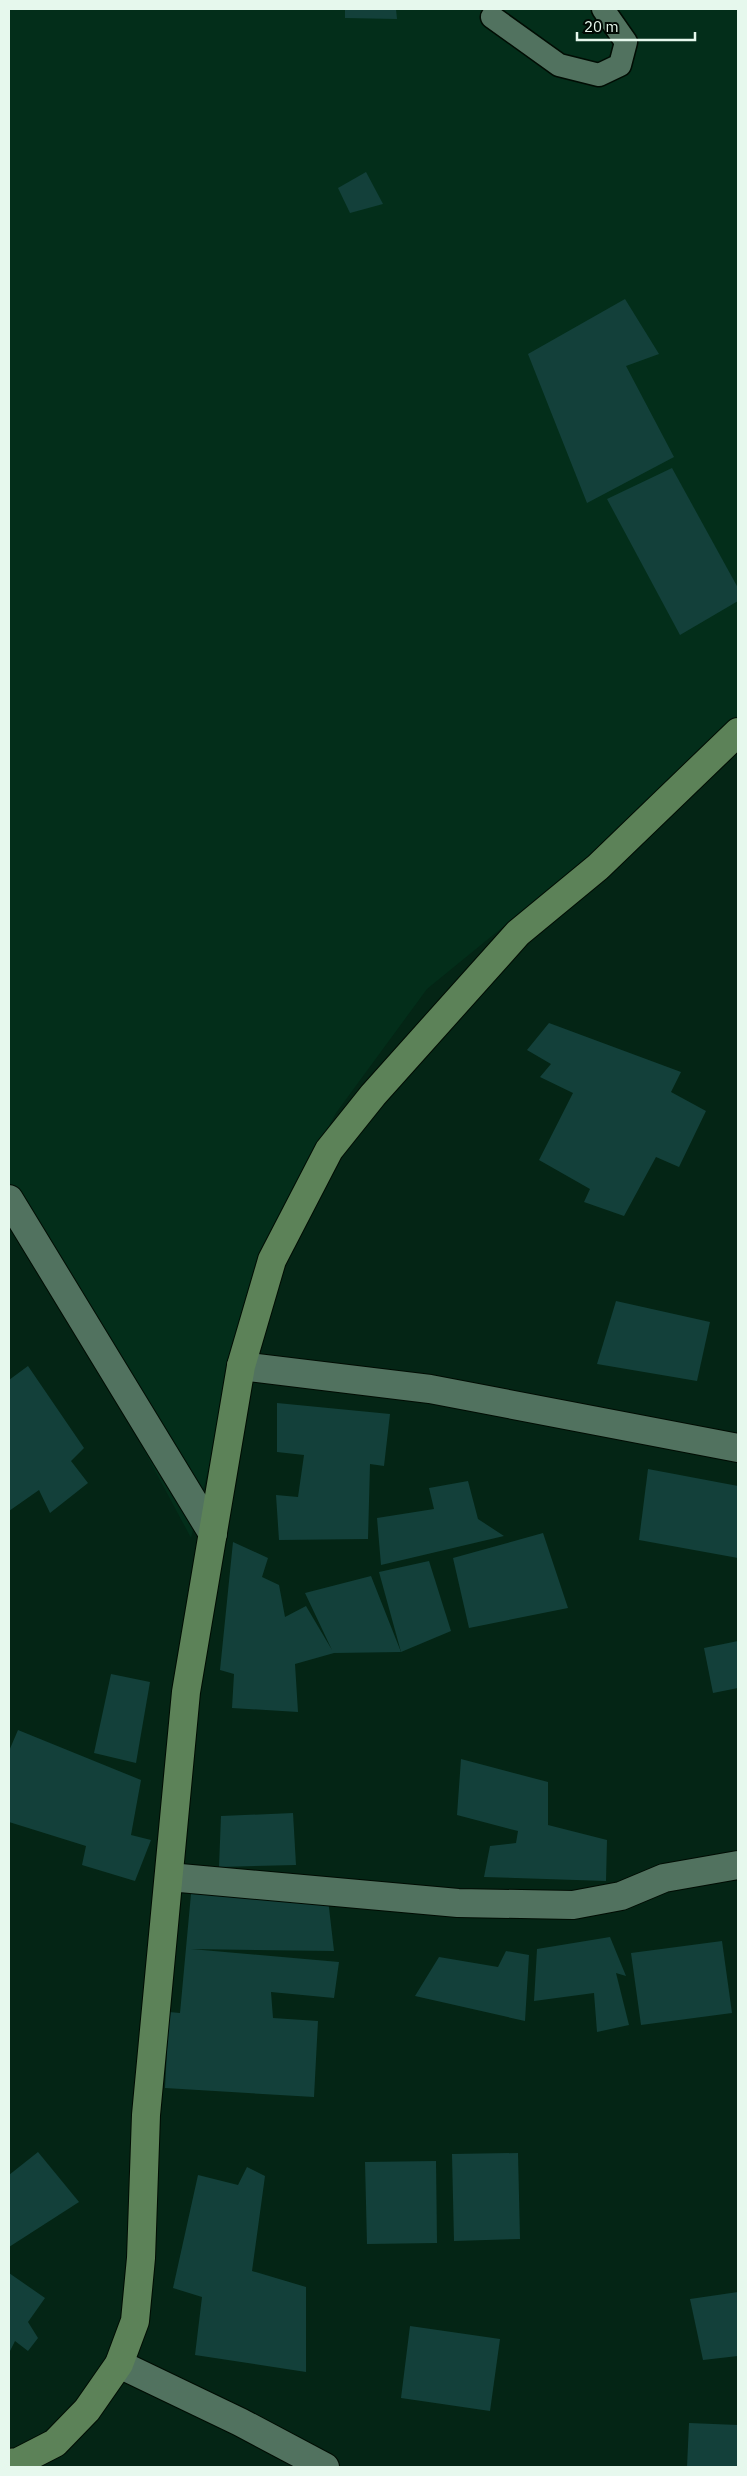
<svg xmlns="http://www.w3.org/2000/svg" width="747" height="2476" font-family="'IBM Plex Sans',sans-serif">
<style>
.built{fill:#032e1a}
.building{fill:#13403a}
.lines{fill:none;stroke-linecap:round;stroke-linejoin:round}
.lane-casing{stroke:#000c03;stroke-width:25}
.street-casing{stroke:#000c03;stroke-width:30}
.secondary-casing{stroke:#000c03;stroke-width:30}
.lane{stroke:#51725f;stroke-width:22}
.street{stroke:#51725f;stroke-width:28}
.secondary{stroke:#5c8258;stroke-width:28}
</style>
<rect width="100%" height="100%" fill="#042515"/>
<polygon class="built" points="9,9 738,9 738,725 562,879 427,989 336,1113 266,1242 191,1538 87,1344 9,1223"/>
<g class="building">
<polygon points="345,9 396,9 397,19 345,18"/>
<polygon points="366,172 383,204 350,213 338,188"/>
<polygon points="625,299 659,354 626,366 674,457 587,503 528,354"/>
<polygon points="672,468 738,588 738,601 680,635 607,499"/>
<polygon points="549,1023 681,1072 671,1092 706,1111 679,1167 656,1157 624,1216 584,1202 590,1189 539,1160 573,1093 540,1077 551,1064 527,1050"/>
<polygon points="616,1301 710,1322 697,1381 597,1364"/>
<polygon points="28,1366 84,1448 71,1461 88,1483 50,1513 39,1490 9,1511 9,1380"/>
<polygon points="277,1403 390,1414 384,1466 370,1464 368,1539 279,1540 276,1495 298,1497 304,1455 277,1452"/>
<polygon points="648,1469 738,1486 738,1558 639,1540"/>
<polygon points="468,1481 478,1519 504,1536 381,1565 377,1518 434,1509 429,1488"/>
<polygon points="543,1533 568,1608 469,1628 453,1558"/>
<polygon points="233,1542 268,1558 262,1577 279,1585 285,1617 306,1606 332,1650 305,1593 371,1576 401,1652 334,1653 295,1664 298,1712 232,1708 234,1674 220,1670"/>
<polygon points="429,1561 451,1631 401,1652 379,1572"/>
<polygon points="738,1641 738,1688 713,1693 704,1648"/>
<polygon points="111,1674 150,1682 136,1763 94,1753"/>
<polygon points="18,1730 141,1780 131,1835 151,1840 135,1881 82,1865 86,1846 9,1822 9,1751"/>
<polygon points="461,1759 548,1782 548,1825 607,1840 606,1881 484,1877 490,1846 516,1843 518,1831 457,1815"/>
<polygon points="293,1813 296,1865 219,1867 221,1816"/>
<polygon points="191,1894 328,1899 334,1951 191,1949 339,1962 334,1998 271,1992 273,2018 318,2021 314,2097 165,2088 169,2012 180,2013"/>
<polygon points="610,1937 626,1976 616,1973 629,2025 597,2032 594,1993 534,2001 537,1949"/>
<polygon points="722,1941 732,2013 641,2025 631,1953"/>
<polygon points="506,1951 529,1955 525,2021 415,1996 439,1957 498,1967"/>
<polygon points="38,2152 79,2202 9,2247 9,2175"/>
<polygon points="518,2153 520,2239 454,2241 452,2154"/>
<polygon points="436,2161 437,2243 367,2244 365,2162"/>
<polygon points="247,2167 265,2176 252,2271 306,2287 306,2372 195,2355 202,2297 173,2288 198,2175 238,2185"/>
<polygon points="9,2273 45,2298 28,2322 38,2338 28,2351 15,2341 9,2353"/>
<polygon points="738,2292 738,2356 703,2360 690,2299"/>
<polygon points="410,2326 500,2339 490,2411 401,2398"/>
<polygon points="689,2423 738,2425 738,2467 687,2467"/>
</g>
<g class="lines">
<g class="lane-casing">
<polyline id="lane" points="492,17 559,65 599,75 620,65 626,42 603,9"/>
</g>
<g class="street-casing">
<g id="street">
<polyline points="9,1199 213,1534"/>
<polyline points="241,1366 430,1389 738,1448"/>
<polyline points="169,1877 458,1903 573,1905 621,1896 664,1878 738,1865"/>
<polyline points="119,2364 240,2422 325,2467"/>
</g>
</g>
<g class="secondary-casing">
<polyline id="secondary" points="9,2463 18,2462 55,2443 87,2410 119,2364 135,2321 141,2258 146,2115 186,1692 241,1366 272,1260 329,1150 373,1095 518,933 598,867 738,732"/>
</g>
<use href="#lane" class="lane"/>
<use href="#street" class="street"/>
<use href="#secondary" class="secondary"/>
</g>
<rect width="747" height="2476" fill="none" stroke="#e6f8ed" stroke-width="20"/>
<path d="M577 32v8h118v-8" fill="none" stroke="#e6f8ed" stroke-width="2.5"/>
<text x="584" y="32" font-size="15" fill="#e6f8ed" stroke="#020b05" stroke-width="4" paint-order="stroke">20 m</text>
</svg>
